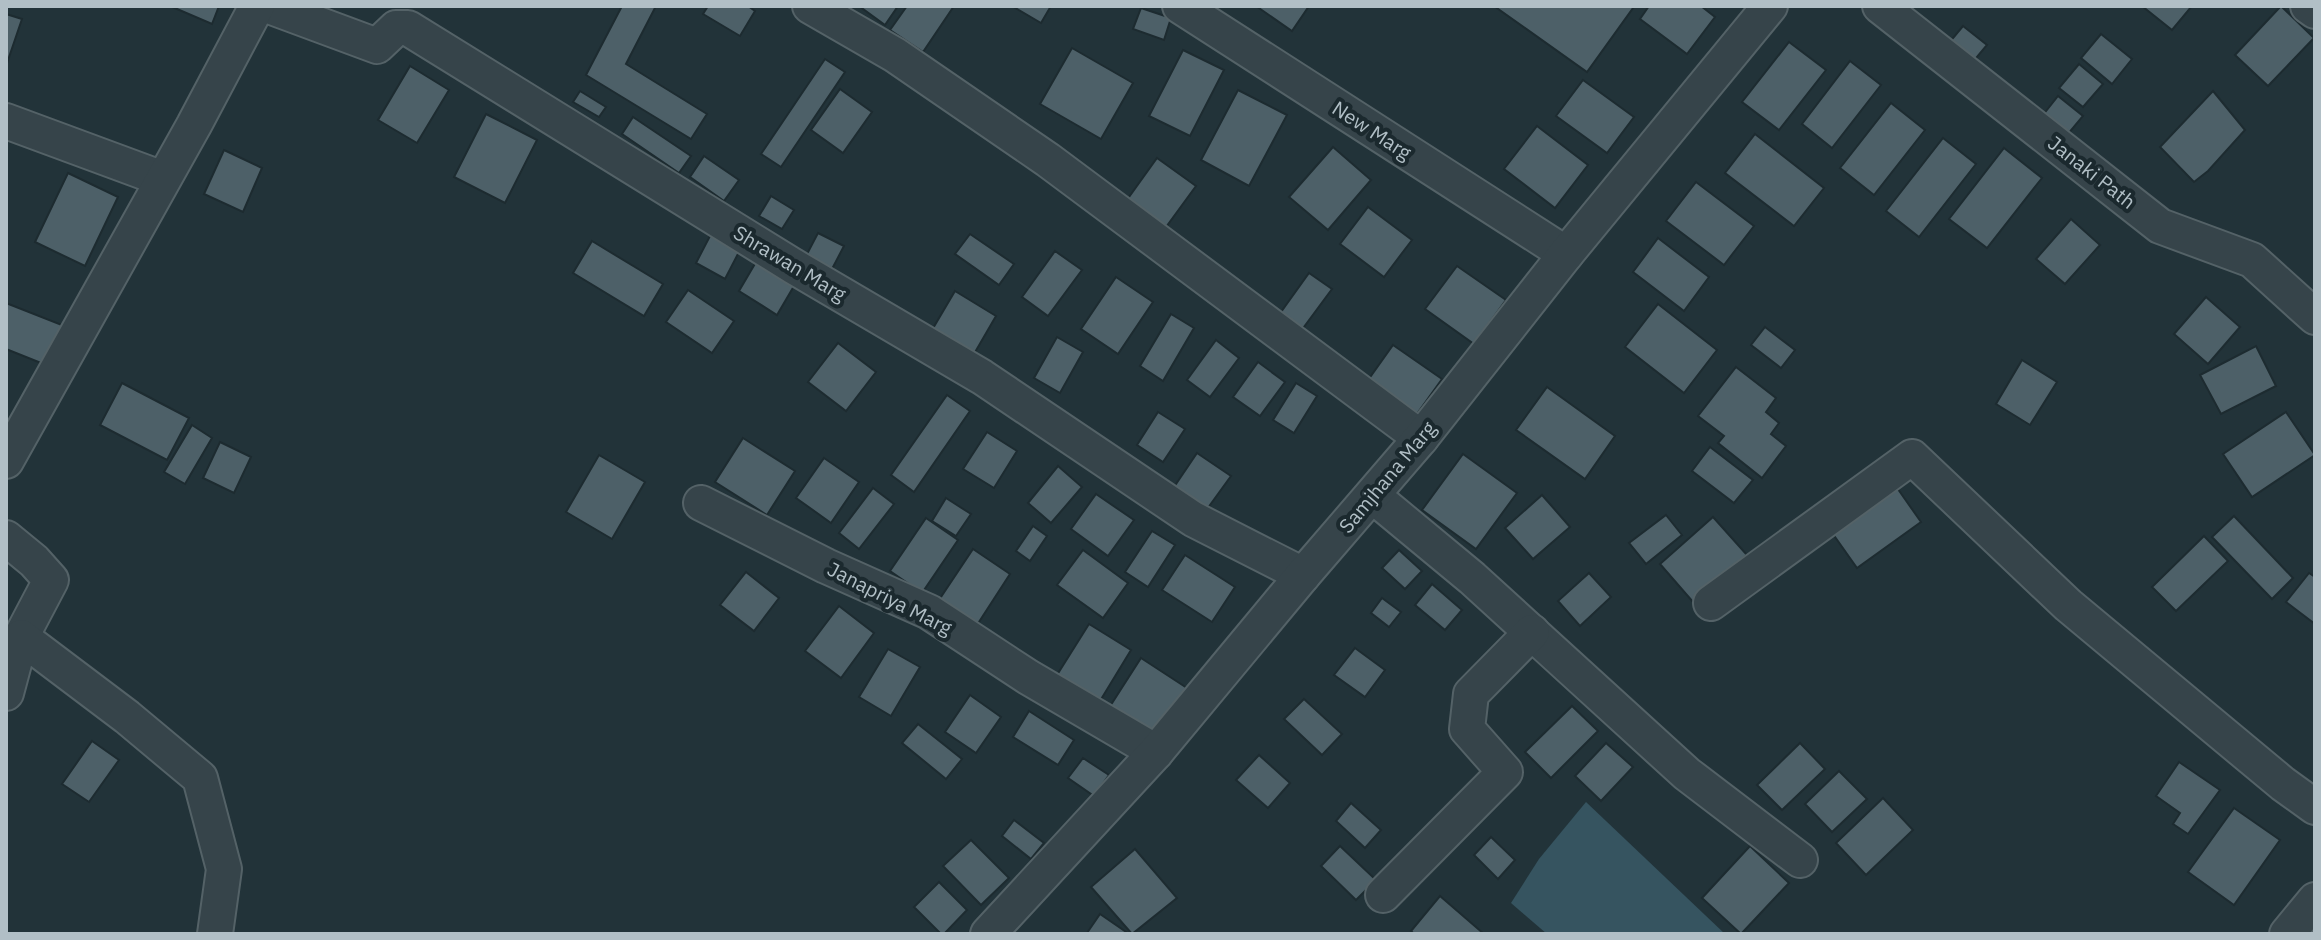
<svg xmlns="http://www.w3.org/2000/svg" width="2321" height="940" font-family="'IBM Plex Sans',sans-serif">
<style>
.water{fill:#365460}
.building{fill:#4d6068;stroke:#1d2b30;stroke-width:2}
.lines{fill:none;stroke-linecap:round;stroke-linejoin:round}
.street-casing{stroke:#546267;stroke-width:38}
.street{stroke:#36444a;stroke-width:34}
.labels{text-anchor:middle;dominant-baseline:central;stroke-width:8;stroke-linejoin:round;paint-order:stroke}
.street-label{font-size:20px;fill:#b1bfc6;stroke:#1b292e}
</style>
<rect width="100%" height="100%" fill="#223339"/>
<polygon class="water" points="1586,802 1725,934 1547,934 1511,903 1539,859"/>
<g class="building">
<polygon points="170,6 219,6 212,24"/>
<polygon points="622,6 656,6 626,64 707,114 691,139 586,75"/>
<polygon points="708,6 748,6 755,11 740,36 703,14"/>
<polygon points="859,6 898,6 885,25"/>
<polygon points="907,6 954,6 923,52 890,30"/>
<polygon points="1012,6 1051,6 1041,23"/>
<polygon points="1256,6 1309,6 1292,31"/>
<polygon points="1494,6 1631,6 1633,8 1587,72"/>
<polygon points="1649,6 1701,6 1715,17 1687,54 1640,19"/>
<polygon points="2142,6 2192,6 2172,30"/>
<polygon points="2281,6 2314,38 2268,86 2235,55"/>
<polygon points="1141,8 1171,18 1164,40 1133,29"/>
<polygon points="6,14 22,19 6,66"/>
<polygon points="1963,26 1987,45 1967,69 1943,50"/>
<polygon points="2101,34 2132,59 2112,84 2081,58"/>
<polygon points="1789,42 1826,70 1779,130 1742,102"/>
<polygon points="1072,48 1133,83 1101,139 1040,104"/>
<polygon points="1183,50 1224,70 1190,136 1149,116"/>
<polygon points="825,59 845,72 781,167 761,154"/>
<polygon points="1850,61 1881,85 1832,148 1802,124"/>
<polygon points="2079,64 2103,84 2083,107 2059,88"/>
<polygon points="410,66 449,90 417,143 378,120"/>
<polygon points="1583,80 1634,117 1607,153 1556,116"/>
<polygon points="840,89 872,112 843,153 811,130"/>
<polygon points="1238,90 1287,115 1249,186 1201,160"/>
<polygon points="580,91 606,107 599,117 573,102"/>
<polygon points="2213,91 2245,130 2208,171 2194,182 2160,147"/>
<polygon points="2058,96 2083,116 2063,140 2039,120"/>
<polygon points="1891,103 1925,130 1874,195 1840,168"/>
<polygon points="486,114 537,140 505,203 454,177"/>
<polygon points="633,117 691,156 679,173 622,134"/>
<polygon points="1537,126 1588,165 1555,208 1504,169"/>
<polygon points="1755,134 1824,188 1794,226 1725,173"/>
<polygon points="1943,138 1976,164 1919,237 1886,211"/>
<polygon points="1333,147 1371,180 1328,230 1289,197"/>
<polygon points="2004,148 2042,178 1987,248 1949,219"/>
<polygon points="224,150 262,168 243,212 204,194"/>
<polygon points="704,156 739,180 724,201 690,177"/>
<polygon points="1157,158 1196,186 1158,238 1119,211"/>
<polygon points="68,173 118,197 85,266 35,242"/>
<polygon points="1696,182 1754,226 1724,265 1666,221"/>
<polygon points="771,196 794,210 782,229 759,216"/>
<polygon points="1368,207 1412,240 1384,277 1340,244"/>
<polygon points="2071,219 2100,245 2065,284 2036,259"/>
<polygon points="818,233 844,246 832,269 806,256"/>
<polygon points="711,234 740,250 725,279 696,263"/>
<polygon points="970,234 1014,264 999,285 955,254"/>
<polygon points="1658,238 1709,277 1684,311 1633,272"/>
<polygon points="592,241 663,284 644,316 573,273"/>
<polygon points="1055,251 1082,270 1048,316 1022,297"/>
<polygon points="756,262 794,286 777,315 739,291"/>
<polygon points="1457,266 1506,300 1474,344 1425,309"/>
<polygon points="1309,273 1332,289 1298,335 1276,319"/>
<polygon points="1116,277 1153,302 1118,354 1081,329"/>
<polygon points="688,290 734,321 712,353 666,322"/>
<polygon points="955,291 996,316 974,354 932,330"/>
<polygon points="2206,297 2240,327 2208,364 2174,334"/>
<polygon points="6,303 67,327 51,367 6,349"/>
<polygon points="1658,304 1717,350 1684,393 1625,347"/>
<polygon points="1171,314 1194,328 1163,381 1140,366"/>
<polygon points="1765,327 1795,350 1781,368 1751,345"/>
<polygon points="1057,337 1083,352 1060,393 1034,378"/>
<polygon points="1216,340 1239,358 1210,397 1187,380"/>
<polygon points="838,343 876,372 846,411 808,382"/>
<polygon points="1393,345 1442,379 1414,418 1366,383"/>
<polygon points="2256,346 2276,386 2221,414 2200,375"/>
<polygon points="2022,360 2057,382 2030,425 1996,404"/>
<polygon points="1258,362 1285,382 1260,416 1233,397"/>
<polygon points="1736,367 1776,398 1766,412 1779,423 1771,434 1786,446 1762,478 1718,443 1724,436 1698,416"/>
<polygon points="122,383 189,418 167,460 100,425"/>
<polygon points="1296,383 1317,396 1294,433 1273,420"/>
<polygon points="1547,387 1615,436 1585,479 1516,430"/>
<polygon points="947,395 970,411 914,492 891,475"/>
<polygon points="1158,412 1185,429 1163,462 1137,445"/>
<polygon points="2286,412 2315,455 2252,497 2223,454"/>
<polygon points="192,425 212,438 185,484 164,472"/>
<polygon points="987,432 1017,451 994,488 963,469"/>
<polygon points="743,438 795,471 767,515 715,482"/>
<polygon points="220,442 251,457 234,493 203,478"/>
<polygon points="1710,447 1753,480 1734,503 1692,471"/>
<polygon points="1197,453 1231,476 1205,512 1172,490"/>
<polygon points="1463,454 1517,493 1476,549 1422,510"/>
<polygon points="599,455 645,482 612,539 566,512"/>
<polygon points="824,458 859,482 831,523 796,498"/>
<polygon points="1058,466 1082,487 1051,523 1028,503"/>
<polygon points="1893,482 1921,522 1857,568 1828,527"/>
<polygon points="873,488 894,504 859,549 839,533"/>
<polygon points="1096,494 1134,520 1108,556 1071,529"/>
<polygon points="1542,495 1570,527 1533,559 1505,528"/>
<polygon points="946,498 971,514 956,536 932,521"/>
<polygon points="1666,515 1682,535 1646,564 1629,543"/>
<polygon points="2234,516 2293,578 2272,599 2212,537"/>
<polygon points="1713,517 1747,555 1693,602 1660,564"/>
<polygon points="926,518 958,540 922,593 890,571"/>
<polygon points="1033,526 1047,536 1030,561 1016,551"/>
<polygon points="1152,531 1175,545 1148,587 1125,572"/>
<polygon points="2204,536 2228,561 2176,611 2152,587"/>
<polygon points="973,549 1010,574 977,625 939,600"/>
<polygon points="1083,550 1128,583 1103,618 1057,585"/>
<polygon points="1399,550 1422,571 1405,589 1382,568"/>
<polygon points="1185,555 1235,587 1212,622 1162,590"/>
<polygon points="746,572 779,598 754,631 720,605"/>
<polygon points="1589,573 1611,597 1580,626 1558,601"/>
<polygon points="2309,573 2315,577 2315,624 2286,602"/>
<polygon points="1432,584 1462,610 1445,630 1415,605"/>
<polygon points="1382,598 1401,612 1389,627 1371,613"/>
<polygon points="839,606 874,633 841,678 805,651"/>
<polygon points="1089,624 1131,650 1100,701 1057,675"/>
<polygon points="1355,648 1385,670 1365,697 1334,675"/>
<polygon points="888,649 920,667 891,716 859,697"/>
<polygon points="1141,658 1190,690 1156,743 1107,711"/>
<polygon points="970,695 1001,717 976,753 945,732"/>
<polygon points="1304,699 1342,734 1322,755 1284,719"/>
<polygon points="1572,706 1598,731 1551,778 1525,752"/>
<polygon points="1029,711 1074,740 1058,765 1013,737"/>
<polygon points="918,724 962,759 946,779 902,743"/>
<polygon points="92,741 119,760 89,802 62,784"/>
<polygon points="1606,743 1633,767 1601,801 1575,776"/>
<polygon points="1800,743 1825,769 1782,810 1757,785"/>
<polygon points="1259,755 1290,783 1268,808 1236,780"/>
<polygon points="1083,758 1109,775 1094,796 1068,778"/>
<polygon points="2179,762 2220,790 2188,834 2173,824 2180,813 2156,796"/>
<polygon points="1839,771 1867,799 1832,832 1805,804"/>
<polygon points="1883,798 1913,830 1866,875 1836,843"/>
<polygon points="1351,803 1381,830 1365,848 1336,821"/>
<polygon points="2234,808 2280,840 2234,905 2188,872"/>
<polygon points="1014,820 1044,843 1031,859 1002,836"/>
<polygon points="1491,837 1515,860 1498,879 1474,855"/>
<polygon points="971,840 1009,878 981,905 943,866"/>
<polygon points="1340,846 1376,880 1356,900 1321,866"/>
<polygon points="1750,846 1789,883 1741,934 1702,898"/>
<polygon points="1135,849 1177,898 1132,934 1091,887"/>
<polygon points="939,882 967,910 944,934 941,934 914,907"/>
<polygon points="1440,896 1484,934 1414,934 1411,931"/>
<polygon points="1100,914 1129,934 1087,933"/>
</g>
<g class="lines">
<g class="street-casing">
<g id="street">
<polyline points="269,6 377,46 396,28 408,28 793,266 982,377 1193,519 1303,575"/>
<polyline points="810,6 895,55 1048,160 1421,438"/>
<polyline points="1180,6 1566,254"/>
<polyline points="1880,6 2160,226 2252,260 2315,317"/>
<polyline points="2308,6 2315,11"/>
<polyline points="6,121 163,179"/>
<polyline points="6,461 194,125 257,6"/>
<polyline points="1373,496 1472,578 1687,774 1800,860"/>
<polyline points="701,503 826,566 929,612 1028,677 1156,752"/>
<polyline points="6,538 34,561 51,580 21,637"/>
<polyline points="1711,603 1912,457 2068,605 2283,784 2315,807"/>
<polyline points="6,693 21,637 127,717 200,778 224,869 215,934"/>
<polyline points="1383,895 1505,772 1467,729 1471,694 1532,632"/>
<polyline points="988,934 1156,752 1303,575 1421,438 1566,254 1770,6"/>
<polyline points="2287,934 2315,900"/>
</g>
</g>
<use href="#street" class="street"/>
</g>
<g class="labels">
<g class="street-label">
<text transform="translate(1372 130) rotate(33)">New Marg</text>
<text transform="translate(2092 172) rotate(38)">Janaki Path</text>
<text transform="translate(790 263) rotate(31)">Shrawan Marg</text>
<text transform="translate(1387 477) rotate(-50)">Samjhana Marg</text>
<text transform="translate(890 598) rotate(27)">Janapriya Marg</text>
</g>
</g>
<rect width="2321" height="940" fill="none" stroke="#b1bfc6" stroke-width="16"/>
</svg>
